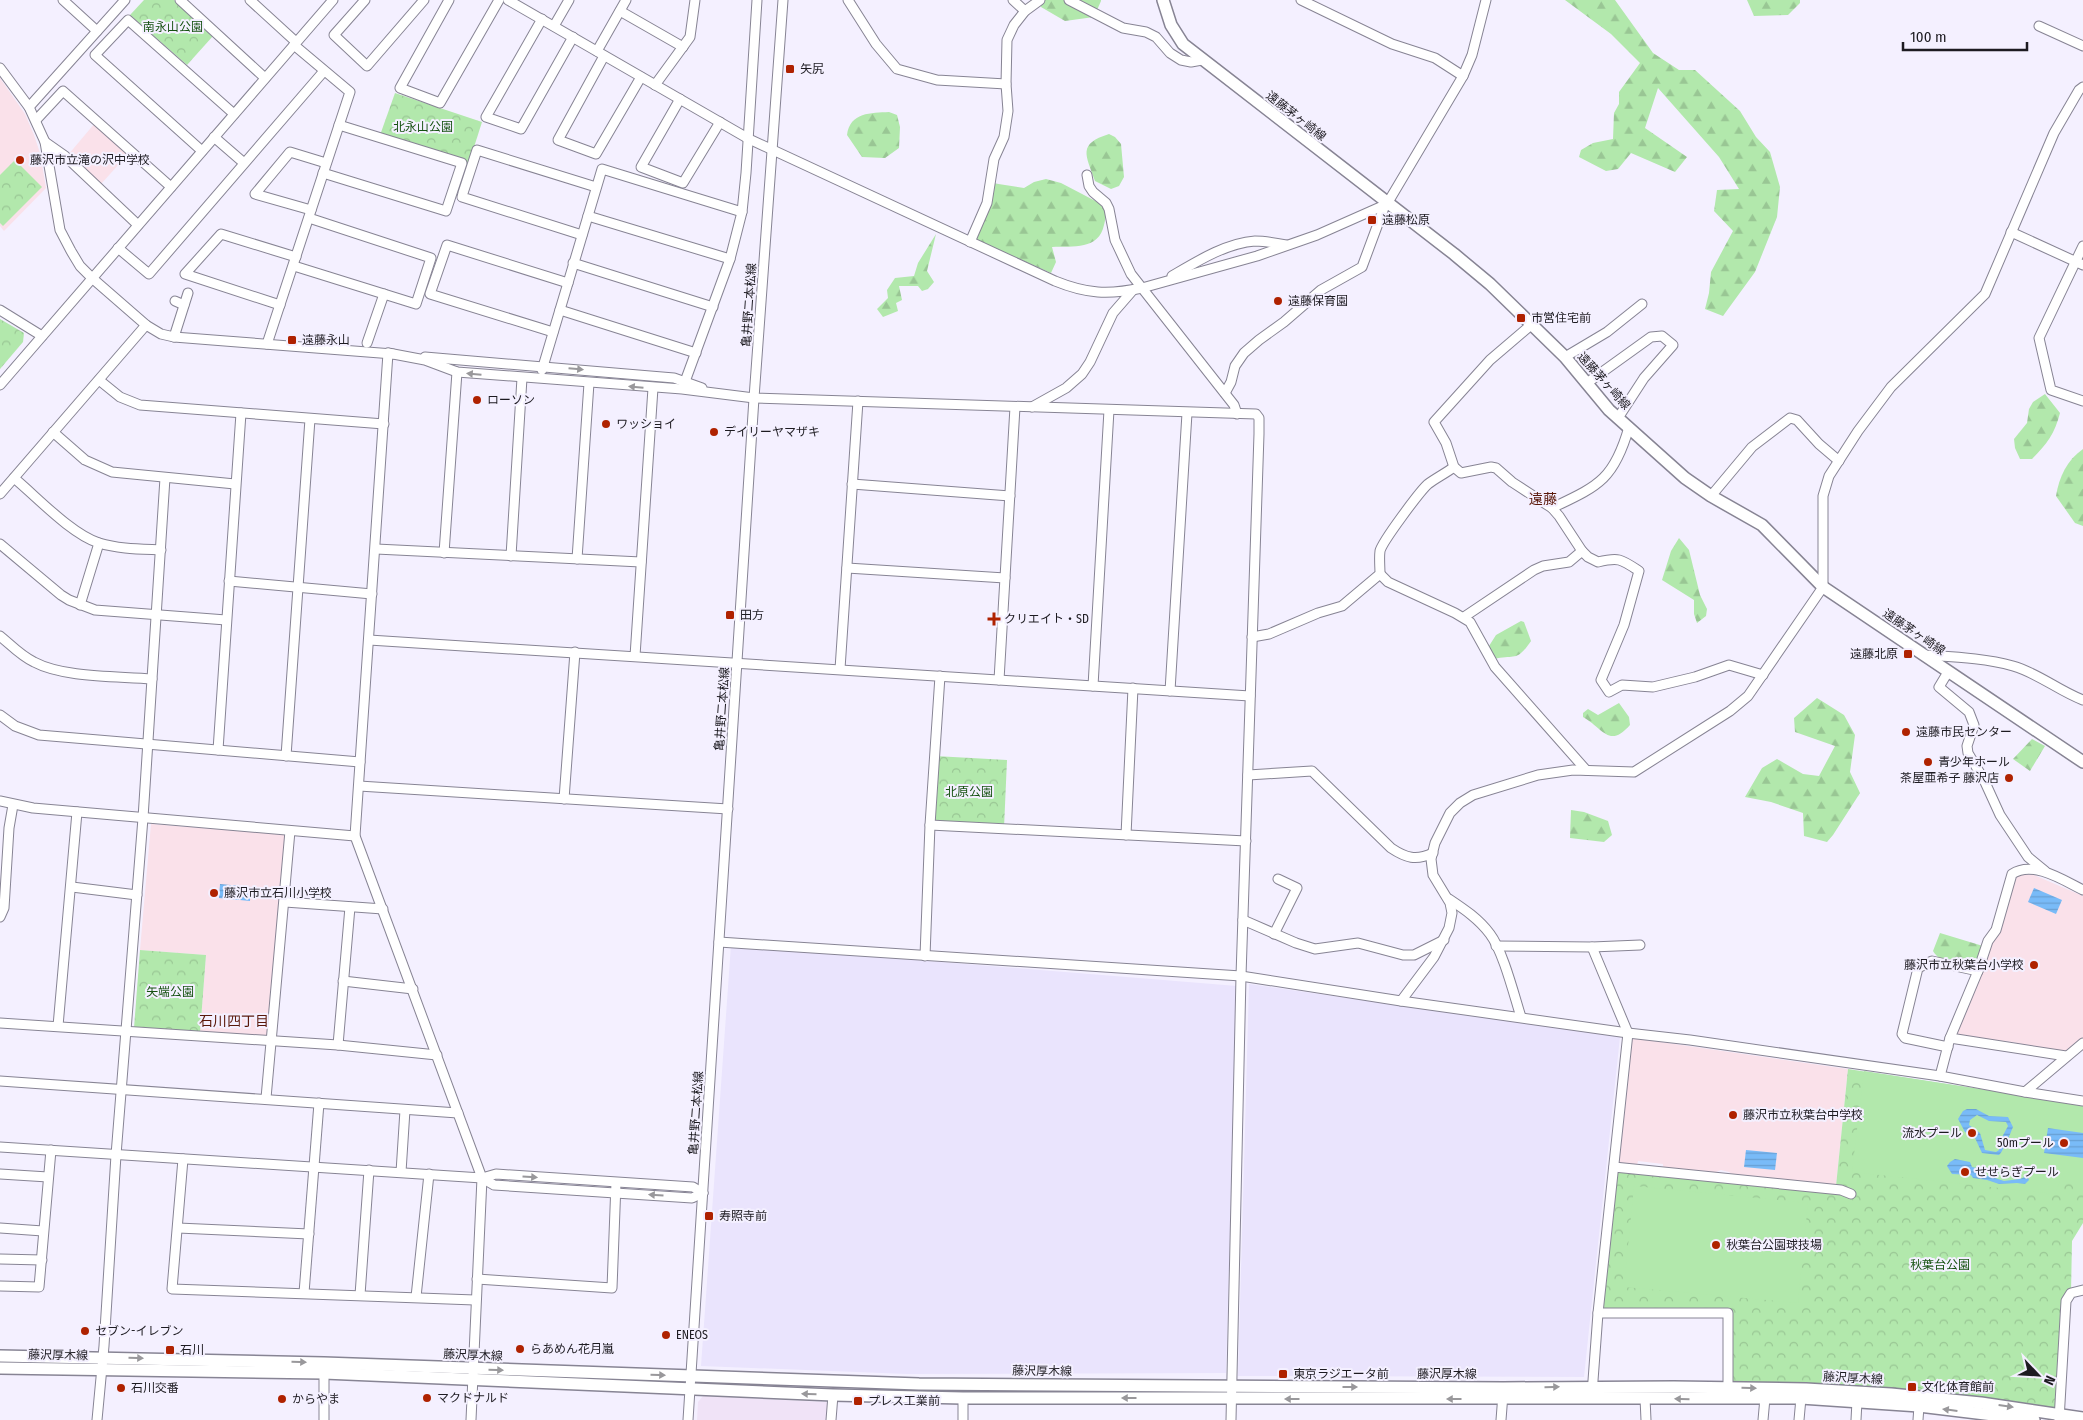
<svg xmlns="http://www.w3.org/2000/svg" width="2083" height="1420" font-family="'Fira Sans Condensed','Noto Sans JP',sans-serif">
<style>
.commercial{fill:#f0e3f7}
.built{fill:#eae4fd}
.education{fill:#fae1ea}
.forest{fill:url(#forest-firs)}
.park{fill:url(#park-crowns)}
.pitch{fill:#b2e8ac}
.water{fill:url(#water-rules);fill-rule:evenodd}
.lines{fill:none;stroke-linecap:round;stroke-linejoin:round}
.minor-casing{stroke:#878494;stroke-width:11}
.major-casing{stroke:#878494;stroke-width:14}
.minor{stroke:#fff;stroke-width:9}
.major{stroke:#fff;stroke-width:11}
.oneway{fill:#99989b}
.poi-dot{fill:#af2200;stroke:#f4f0ff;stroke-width:2}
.labels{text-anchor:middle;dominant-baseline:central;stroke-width:4;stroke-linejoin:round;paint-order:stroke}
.park-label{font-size:12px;fill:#155110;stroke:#f4f0ff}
.poi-label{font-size:12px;fill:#1d1b21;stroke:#f4f0ff;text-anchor:start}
.street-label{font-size:12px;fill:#1d1b21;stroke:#f4f0ff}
.neighbourhood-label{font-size:14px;fill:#5a180a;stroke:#f4f0ff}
</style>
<defs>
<pattern id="forest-firs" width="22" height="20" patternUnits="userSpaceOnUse" patternTransform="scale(1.25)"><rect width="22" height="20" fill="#b2e8ac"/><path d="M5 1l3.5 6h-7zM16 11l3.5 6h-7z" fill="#99c694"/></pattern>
<pattern id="park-crowns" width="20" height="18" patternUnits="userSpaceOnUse" patternTransform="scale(1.25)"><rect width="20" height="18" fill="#b2e8ac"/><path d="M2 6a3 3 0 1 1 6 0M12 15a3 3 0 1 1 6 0" fill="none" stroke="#99c694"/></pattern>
<pattern id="water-rules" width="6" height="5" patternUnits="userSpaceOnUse" patternTransform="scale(1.25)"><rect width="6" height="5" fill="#79bbf8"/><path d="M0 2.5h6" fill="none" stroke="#68a0d4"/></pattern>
</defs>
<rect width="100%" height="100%" fill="#f4f0ff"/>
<polygon class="commercial" points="703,1396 826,1402 829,1404 826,1420 697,1420 698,1402"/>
<g class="built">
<polygon points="731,945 1237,986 1226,1373 907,1374 701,1366"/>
<polygon points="1249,984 1620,1037 1584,1377 1238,1376"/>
</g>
<g class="education">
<polygon points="0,78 25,114 34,135 40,153 46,188 4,231 0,226"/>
<polygon points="95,123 129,153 101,184 68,155"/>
<polygon points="151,824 289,835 271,1038 200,1033 206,955 140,950"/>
<polygon points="2020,874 2034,875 2083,896 2083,1038 2064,1052 2012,1042 1958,1036 1956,1033 1993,940 1999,933 2017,876"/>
<polygon points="1633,1038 1848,1069 1836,1186 1735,1176 1729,1172 1721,1170 1711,1174 1663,1169 1663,1164 1638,1161 1637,1165 1618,1164 1630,1042"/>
</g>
<g class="forest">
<polygon points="1037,0 1101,0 1101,1 1094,17 1065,21 1041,7"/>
<polygon points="1565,0 1615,0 1653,53 1679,70 1695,70 1740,111 1756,137 1770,152 1780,187 1777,217 1755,272 1723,316 1705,309 1709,293 1711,272 1733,231 1714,211 1717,190 1739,189 1719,157 1658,88 1645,128 1687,157 1675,172 1631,153 1618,169 1606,171 1579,157 1581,150 1593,143 1613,139 1614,113 1619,104 1619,92 1640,63 1611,34"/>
<polygon points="1747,0 1800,0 1800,3 1788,15 1754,16"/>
<path d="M889,112l8,3 3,12 -1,21 -14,10 -23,-1 -15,-22c3,-23 24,-22 42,-23z"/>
<path d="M1109,134l6,3 6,7 3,33 -5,9 -8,3 -16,-8c-9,-26 -18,-37 14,-47z"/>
<path d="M1046,179l15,4 44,23c2,7 1,11 -1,19 -5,25 -31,21 -52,22l4,15 -5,11 -77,-34 18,-56 32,5 10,-6z"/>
<polygon points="936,234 927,271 934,282 928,289 922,291 918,286 899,286 902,300 896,303 898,311 883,317 877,309 888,298 887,290 895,278 914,276 918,263"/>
<path d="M2045,394l15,19c-5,20 -13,31 -28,46h-12l-5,-11 -1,-9 13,-16 2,-14 4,-7z"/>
<path d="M2083,449v77l-8,-3 -19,-27c3,-19 11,-36 27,-47z"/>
<polygon points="1679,538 1689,550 1700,595 1707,609 1706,616 1697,623 1694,614 1694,600 1662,580 1671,551"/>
<path d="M1521,621l3,1 7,19c-15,22 -16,13 -37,18l-5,-13 7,-11z"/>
<polygon points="1817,698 1844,715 1855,735 1850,772 1860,793 1833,835 1827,842 1804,836 1803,813 1771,802 1745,797 1762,768 1777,759 1803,774 1819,776 1835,746 1795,732 1794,718"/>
<path d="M1619,703l10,14 1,8c-21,24 -27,3 -47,-8v-4l5,-4 10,6z"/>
<polygon points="2032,739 2045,746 2030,771 2013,759"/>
<polygon points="1571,810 1584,812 1608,821 1612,835 1604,842 1570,838"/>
<path d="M1940,933l43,13 -9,22c-13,-3 -34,-4 -41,-17z"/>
</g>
<g class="park">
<polygon points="144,0 174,0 213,36 187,65 130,15"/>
<polygon points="395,93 482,122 468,166 379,138"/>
<polygon points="15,160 42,187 3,226 0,223 0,175"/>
<polygon points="0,319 24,333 23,342 0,369"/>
<polygon points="935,756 1007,760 1004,828 930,825"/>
<polygon points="140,950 206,955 200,1033 134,1028"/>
<polygon points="1848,1069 2083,1105 2083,1223 2072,1241 2071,1293 2060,1414 1728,1387 1728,1313 1598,1313 1614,1167 1836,1186"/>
</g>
<g class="pitch">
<polygon points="1864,1071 2083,1105 2083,1181 2060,1181 2055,1194 1852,1172"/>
<polygon points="1634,1186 1808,1203 1798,1303 1624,1287"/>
</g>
<g class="water">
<polygon points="220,884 251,887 250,901 219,898"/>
<polygon points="2034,888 2062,900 2056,914 2028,902"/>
<path d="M1967,1109h9l13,7 19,1 5,10c-3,7 -10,25 -14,28l-17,-2 -7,-15 -10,-6 -7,-13 5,-8zM1977,1115l12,6 17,1 2,4 -7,13 -2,11 -3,2 -11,-2 -5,-17 -11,-8 1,-5z"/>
<polygon points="2048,1128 2083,1133 2083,1158 2044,1153"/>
<polygon points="1746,1150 1777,1153 1775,1170 1744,1167"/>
<polygon points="1955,1159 1970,1162 1972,1167 1977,1168 1979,1173 2004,1181 2020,1179 2027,1176 2029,1180 2025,1184 2017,1183 1999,1184 1987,1180 1973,1178 1971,1175 1952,1174 1947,1166 1950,1162"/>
</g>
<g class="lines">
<g class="minor-casing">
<g id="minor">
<polyline points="63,0 97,31"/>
<polyline points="180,0 265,78"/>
<polyline points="250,0 296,42"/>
<polyline points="365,0 334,35 367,66 424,0"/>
<polyline points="449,0 400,88 440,103 499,0"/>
<path d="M508,0l241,139 306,142c32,13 53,14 87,7l115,-32 60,-21 70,-31 76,-128 9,-21 14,-55"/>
<polyline points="848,0 876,44 897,69 937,80 1006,84"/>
<polyline points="1013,0 1025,11"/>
<polyline points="1069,0 1123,28 1146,32 1156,37 1170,53 1181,60 1191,62 1202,60"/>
<polyline points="1301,0 1392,44 1435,58 1463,76"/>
<polyline points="620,11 683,47"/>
<polyline points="542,19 486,117 521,129 573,37"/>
<polyline points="554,26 569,0"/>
<polyline points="2039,26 2083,46"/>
<polyline points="597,51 626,0"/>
<polyline points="604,56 558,140 596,154 641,77"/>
<polyline points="0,68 29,107 45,142 60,230 71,251 80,266 92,278 146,325 161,334 174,337 393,354"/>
<polyline points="655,85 690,37 695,0"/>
<polyline points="680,99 641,167 683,183 720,122"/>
<polyline points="29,107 125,0"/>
<polyline points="36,120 63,91 171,187"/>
<polyline points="214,137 244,163"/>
<polyline points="45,142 65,156 138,225"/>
<polyline points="202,151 95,55 128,20 234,114"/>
<polyline points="323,173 446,211 462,163 339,125"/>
<polyline points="1087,175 1089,186 1093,192 1106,203 1109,209 1115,240 1131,274 1234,405 1237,414"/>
<polyline points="311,210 255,194 290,152 326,163"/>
<polyline points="588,216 730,259"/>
<polyline points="2011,232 2083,265"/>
<polyline points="582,235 462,197 463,193 477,150 596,187"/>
<polyline points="970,242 987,203 994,159 1004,137 1008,111 1006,84 1007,40 1014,25 1025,11 1040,0"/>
<polyline points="2083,246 2039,338 2051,390 2083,401"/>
<polyline points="118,248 149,274 324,71"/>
<polyline points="573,263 713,307"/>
<polyline points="294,266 416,304 431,258 309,218"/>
<path d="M1172,276c24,-14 54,-33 83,-35 10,0 21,2 31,4"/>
<polyline points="175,301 184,305"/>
<polyline points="280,305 185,274 221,234 296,257"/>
<polyline points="0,310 42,336"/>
<polyline points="560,310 696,353"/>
<path d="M1531,325l-41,35 -56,62 12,21 8,24 7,6 30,-6 5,1 16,14 40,26 7,8 23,35 6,6 10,5c21,-5 23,-3 41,9l-15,54 -23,55 8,12 13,-7 31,2 42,-10 34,-12 34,10"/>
<polyline points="553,332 430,294 447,245 568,283"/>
<polyline points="174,337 188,293"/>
<polyline points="367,343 384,294"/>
<polyline points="267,344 350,92 294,45"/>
<polyline points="388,353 425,360 457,372 682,389 754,398 1256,414 1259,418 1259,434 1241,976 1231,1420"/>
<polyline points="388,353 355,836 482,1178 471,1420"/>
<polyline points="425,357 674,378 702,388"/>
<polyline points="1565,357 1607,332 1642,304"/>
<polyline points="542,370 602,169 742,212"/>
<polyline points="99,380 120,397 140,405 384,424"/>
<polyline points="1587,383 1651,337 1662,336 1673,345 1644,378 1618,418"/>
<polyline points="0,385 333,0"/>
<polyline points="683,387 730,259 742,212 746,173 757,0"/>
<polyline points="1225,393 1231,382 1235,366 1244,353 1259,340 1284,322 1321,290 1362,267 1385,205"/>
<polyline points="1032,407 1066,388 1082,374 1090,362 1113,313 1133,290"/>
<polyline points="53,432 85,460 112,472 235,484"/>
<path d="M14,478c23,19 57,56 85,65 20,6 41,6 62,7"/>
<polyline points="852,484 1010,496"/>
<polyline points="0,494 146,325"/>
<polyline points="1711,496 1752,447 1790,418 1797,420 1819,444 1839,461"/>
<path d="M1552,508c46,-22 62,-28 77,-81"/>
<polyline points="0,544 61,595 69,600 95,610 226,620"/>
<polyline points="376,549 641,562"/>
<polyline points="444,553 457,372"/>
<polyline points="511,556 522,378"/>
<polyline points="577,559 589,383"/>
<polyline points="847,568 1005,578"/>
<polyline points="1380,574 1388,582 1455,613 1470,622 1495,667 1586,770"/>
<polyline points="229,581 372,594"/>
<polyline points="80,605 99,543"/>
<polyline points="1464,617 1534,570 1543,566 1569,562 1582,551"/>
<path d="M0,636c11,9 21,20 34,26 30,16 83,14 118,17"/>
<path d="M1252,637l17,-3 49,-21 24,-7 38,-32c0,-7 -1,-16 0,-23 2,-9 40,-60 48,-67 8,-6 18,-11 26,-17"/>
<polyline points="369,640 1250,696"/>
<path d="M1924,655c30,2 61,3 89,11 25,7 46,25 70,34"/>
<polyline points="635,656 653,388"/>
<polyline points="840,669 858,401"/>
<polyline points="1948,672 1939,687 1969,712 1974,725 1967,746 1968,753 1984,780 2000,815 2028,857 2045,871"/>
<polyline points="999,680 1015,407"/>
<polyline points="1093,686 1109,410"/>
<polyline points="1170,691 1187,413"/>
<polyline points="0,715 15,726 39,735 360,762"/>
<polyline points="218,750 241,413"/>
<polyline points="286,756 310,419"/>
<path d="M1248,775l64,-4 79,77c15,10 25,13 42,5"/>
<polyline points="359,786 728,809"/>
<polyline points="564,799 575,652"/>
<polyline points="0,801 33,808 355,836"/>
<polyline points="930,825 1246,841"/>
<polyline points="1126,835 1133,688"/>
<polyline points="72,887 137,895"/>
<path d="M1449,899c15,10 30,20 41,35 13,17 24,61 31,83"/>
<polyline points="285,902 383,909"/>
<polyline points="0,917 4,908 9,828 13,805"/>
<polyline points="1243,920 1296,943 1315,949 1358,943 1403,955 1414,955 1444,940"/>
<polyline points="1274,934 1297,888 1278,879"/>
<polyline points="719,942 1241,976 1401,1001 1628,1033 1690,1040 1940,1076 2025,1092 2083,1101"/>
<polyline points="1496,946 1592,947 1640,945"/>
<polyline points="1592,947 1628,1033 1598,1313 1592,1394"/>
<polyline points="925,956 930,825 940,676"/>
<polyline points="343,981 413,989"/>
<polyline points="1401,1001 1434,957 1449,928 1452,913 1450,903 1433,875 1431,859 1435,843 1450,813 1460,803 1473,795 1538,775 1573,770 1634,772 1730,711 1748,696 1823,587 1823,496 1829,476 1858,431 1891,387 1985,294 2054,133 2079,90 2083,87"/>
<polyline points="0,1023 338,1045 437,1055"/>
<polyline points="58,1026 77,812"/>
<polyline points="1950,1038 2066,1056"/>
<polyline points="338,1045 350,907"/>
<polyline points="1948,1047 1905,1038 1902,1034 1918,968 1932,961 1978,971"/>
<path d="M1940,1076l10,-38 28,-67 10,-30 8,-11 16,-56c21,-14 51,6 71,16"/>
<polyline points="0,1081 458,1113"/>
<polyline points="2025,1092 2083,1043"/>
<polyline points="266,1098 290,831"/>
<polyline points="0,1147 482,1178 496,1174 693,1187 703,1193"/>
<polyline points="183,1159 172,1289 475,1300"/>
<polyline points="1614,1167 1841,1190 1851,1194"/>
<polyline points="401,1172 405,1110"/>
<polyline points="0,1174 48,1177"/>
<polyline points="482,1178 494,1185 692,1198 703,1193"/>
<polyline points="0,1228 43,1231"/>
<polyline points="178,1228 309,1234"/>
<polyline points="0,1259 42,1260"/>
<polyline points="477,1279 612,1288 616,1183"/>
<polyline points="0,1286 39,1287 51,1150"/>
<polyline points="304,1293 319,1103"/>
<polyline points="360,1295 369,1170"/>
<polyline points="416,1297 429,1174"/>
<polyline points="1598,1313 1728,1313 1728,1387"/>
<polyline points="1645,1398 1646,1420"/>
<polyline points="97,1420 104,1346 116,1155 143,818 165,478"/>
<polyline points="324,1420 324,1373"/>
<polyline points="688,1420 754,398 783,0"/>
<polyline points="831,1420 833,1395"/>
<polyline points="963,1420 963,1398"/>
<polyline points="1501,1420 1503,1394"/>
<polyline points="1763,1420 1765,1398"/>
<polyline points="1799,1420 1801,1398"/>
<polyline points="1856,1420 1857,1401"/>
<polyline points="1918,1420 1919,1406"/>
<polyline points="2059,1420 2066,1301 2071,1293 2083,1290"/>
</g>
</g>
<g class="major-casing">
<g id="major">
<polyline points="1163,0 1171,25 1183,44 1454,254 1490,284 1565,357 1609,410 1685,478 1711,496 1762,525 1823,587 2083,762"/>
<polyline points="0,1356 324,1363 919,1384 1503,1388 1674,1387 1806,1389 1891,1394 1981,1403 2083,1418"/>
<polyline points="0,1368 324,1373 833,1395 963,1398 1801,1398 1919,1406 2034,1420"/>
</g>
</g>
<use href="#minor" class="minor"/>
<use href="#major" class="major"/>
</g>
<defs><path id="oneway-solid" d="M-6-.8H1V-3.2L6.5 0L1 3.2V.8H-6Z" transform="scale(1.25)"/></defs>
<g class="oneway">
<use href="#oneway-solid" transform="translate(576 369) rotate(5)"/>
<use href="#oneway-solid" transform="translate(474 374) rotate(-175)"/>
<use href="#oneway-solid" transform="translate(636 387) rotate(-175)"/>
<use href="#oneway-solid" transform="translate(530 1177) rotate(4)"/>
<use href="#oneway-solid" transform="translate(656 1195) rotate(-176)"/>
<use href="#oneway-solid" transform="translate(136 1358) rotate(2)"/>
<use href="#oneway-solid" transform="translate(299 1362) rotate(2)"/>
<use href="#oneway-solid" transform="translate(496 1370) rotate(2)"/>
<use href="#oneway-solid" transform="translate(658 1375) rotate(2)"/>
<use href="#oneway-solid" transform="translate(1350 1387)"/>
<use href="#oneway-solid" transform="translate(1552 1387) rotate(-1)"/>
<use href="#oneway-solid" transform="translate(1749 1388) rotate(2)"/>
<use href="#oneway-solid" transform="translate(809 1394) rotate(-178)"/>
<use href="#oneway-solid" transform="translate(1129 1398) rotate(-180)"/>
<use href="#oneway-solid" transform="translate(1292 1399) rotate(-180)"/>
<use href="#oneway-solid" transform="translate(1454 1399) rotate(-180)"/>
<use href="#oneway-solid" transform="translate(1682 1399) rotate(-179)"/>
<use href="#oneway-solid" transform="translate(2006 1406) rotate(8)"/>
<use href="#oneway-solid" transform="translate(1950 1410) rotate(-173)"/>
</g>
<g class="poi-dot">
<rect x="785" y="64" width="10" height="10" rx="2.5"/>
<circle cx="20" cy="160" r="5"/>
<rect x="1367" y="215" width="10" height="10" rx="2.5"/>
<circle cx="1278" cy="301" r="5"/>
<rect x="1516" y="313" width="10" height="10" rx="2.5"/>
<rect x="287" y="335" width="10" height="10" rx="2.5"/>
<circle cx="477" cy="400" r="5"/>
<circle cx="606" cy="424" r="5"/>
<circle cx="714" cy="432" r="5"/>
<rect x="725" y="610" width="10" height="10" rx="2.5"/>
<path d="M991.5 611.5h5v5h5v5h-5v5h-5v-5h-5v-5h5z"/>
<rect x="1903" y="649" width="10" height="10" rx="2.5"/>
<circle cx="1906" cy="732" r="5"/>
<circle cx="1928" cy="762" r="5"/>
<circle cx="2009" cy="778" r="5"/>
<circle cx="214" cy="893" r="5"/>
<circle cx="2034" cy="965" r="5"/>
<circle cx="1733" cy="1115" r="5"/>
<circle cx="1972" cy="1133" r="5"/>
<circle cx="2064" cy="1143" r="5"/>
<circle cx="1965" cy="1172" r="5"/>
<rect x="704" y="1211" width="10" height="10" rx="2.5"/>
<circle cx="1716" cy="1245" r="5"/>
<circle cx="85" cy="1331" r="5"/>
<circle cx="666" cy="1335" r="5"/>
<circle cx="520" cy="1349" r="5"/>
<rect x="165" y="1345" width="10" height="10" rx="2.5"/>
<rect x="1278" y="1369" width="10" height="10" rx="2.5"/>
<rect x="1907" y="1382" width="10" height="10" rx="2.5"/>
<circle cx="121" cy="1388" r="5"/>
<circle cx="427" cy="1398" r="5"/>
<circle cx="282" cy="1399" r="5"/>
<rect x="853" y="1396" width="10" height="10" rx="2.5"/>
</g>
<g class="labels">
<g class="park-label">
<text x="173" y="27">南永山公園</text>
<text x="423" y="127">北永山公園</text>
<text x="969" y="792">北原公園</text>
<text x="170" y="992">矢端公園</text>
<text x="1940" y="1265">秋葉台公園</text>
</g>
<g class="poi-label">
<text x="800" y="69">矢尻</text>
<text x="30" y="160">藤沢市立滝の沢中学校</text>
<text x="1382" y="220">遠藤松原</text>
<text x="1288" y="301">遠藤保育園</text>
<text x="1531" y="318">市営住宅前</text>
<text x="302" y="340">遠藤永山</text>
<text x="487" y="400">ローソン</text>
<text x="616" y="424">ワッショイ</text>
<text x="724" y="432">デイリーヤマザキ</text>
<text x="740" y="615">田方</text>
<text x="1004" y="619">クリエイト・SD</text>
<text x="1898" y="654" text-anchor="end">遠藤北原</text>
<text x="1916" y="732">遠藤市民センター</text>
<text x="1938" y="762">青少年ホール</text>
<text x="1999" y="778" text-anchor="end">茶屋亜希子 藤沢店</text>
<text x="224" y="893">藤沢市立石川小学校</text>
<text x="2024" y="965" text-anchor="end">藤沢市立秋葉台小学校</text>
<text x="1743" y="1115">藤沢市立秋葉台中学校</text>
<text x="1962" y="1133" text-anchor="end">流水プール</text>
<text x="2054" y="1143" text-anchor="end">50mプール</text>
<text x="1975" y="1172">せせらぎプール</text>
<text x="719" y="1216">寿照寺前</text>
<text x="1726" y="1245">秋葉台公園球技場</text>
<text x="95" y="1331">セブン-イレブン</text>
<text x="676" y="1335">ENEOS</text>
<text x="530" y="1349">らあめん花月嵐</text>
<text x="180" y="1350">石川</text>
<text x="1293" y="1374">東京ラジエータ前</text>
<text x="1922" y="1387">文化体育館前</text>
<text x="131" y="1388">石川交番</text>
<text x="437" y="1398">マクドナルド</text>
<text x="292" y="1399">からやま</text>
<text x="868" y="1401">プレス工業前</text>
</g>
<g class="street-label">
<text transform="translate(1296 116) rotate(38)">遠藤茅ヶ崎線</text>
<text transform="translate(749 305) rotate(-86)">亀井野二本松線</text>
<text transform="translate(1604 381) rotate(48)">遠藤茅ヶ崎線</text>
<text transform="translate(1914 632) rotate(34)">遠藤茅ヶ崎線</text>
<text transform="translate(722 709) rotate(-86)">亀井野二本松線</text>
<text transform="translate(696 1113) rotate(-86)">亀井野二本松線</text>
<text transform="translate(58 1355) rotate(1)">藤沢厚木線</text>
<text transform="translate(473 1355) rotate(2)">藤沢厚木線</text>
<text transform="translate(1042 1371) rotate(1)">藤沢厚木線</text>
<text x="1447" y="1374">藤沢厚木線</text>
<text transform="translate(1853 1378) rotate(3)">藤沢厚木線</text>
</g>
<g class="neighbourhood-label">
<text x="1543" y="499">遠藤</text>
<text x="234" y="1021">石川四丁目</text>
</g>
</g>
<g transform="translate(2038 1375) rotate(115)" stroke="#f4f0ff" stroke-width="4" paint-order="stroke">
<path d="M0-4L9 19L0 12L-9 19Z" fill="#1d1b21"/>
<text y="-8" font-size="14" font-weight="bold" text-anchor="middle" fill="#1d1b21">N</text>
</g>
<path d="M1903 42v8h124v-8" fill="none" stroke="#1d1b21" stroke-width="2.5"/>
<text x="1910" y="42" font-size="15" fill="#1d1b21" stroke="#f4f0ff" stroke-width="4" paint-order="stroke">100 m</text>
</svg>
